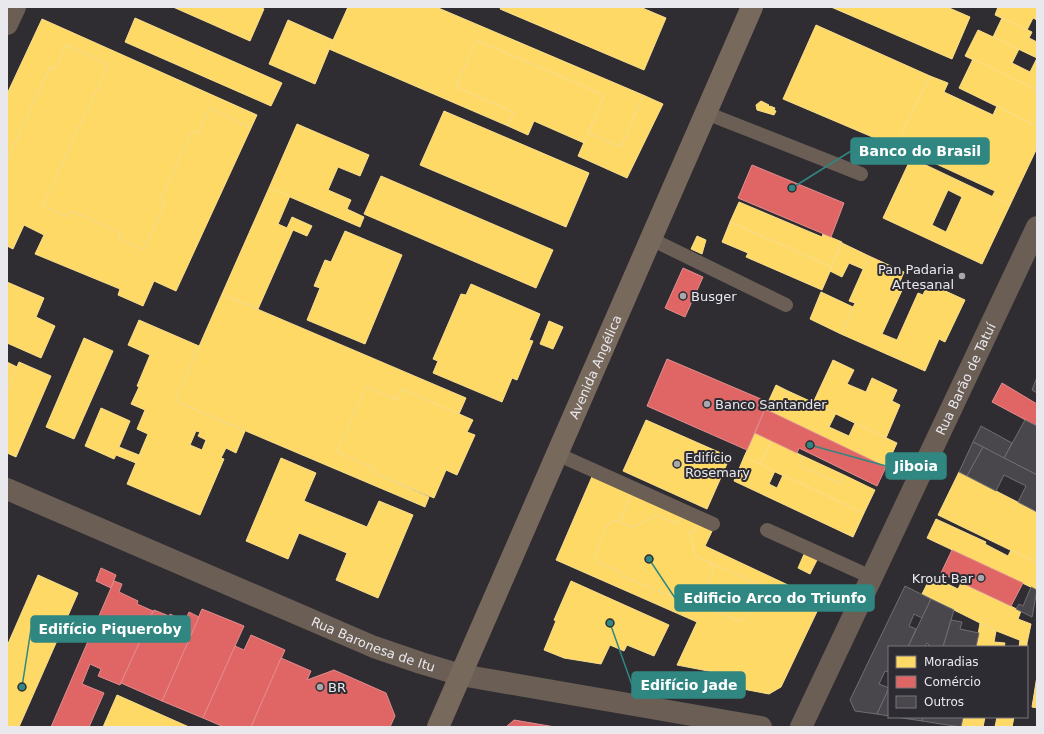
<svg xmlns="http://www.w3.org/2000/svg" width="1044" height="734" font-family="'DejaVu Sans',sans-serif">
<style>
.homes{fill:#ffd966;stroke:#f8de8e;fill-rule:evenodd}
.shops{fill:#e06666;stroke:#e38d8e}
.building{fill:#49474b;stroke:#706e72}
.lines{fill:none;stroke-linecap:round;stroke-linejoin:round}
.service{stroke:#6a5e55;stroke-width:14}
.minor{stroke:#6a5e55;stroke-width:22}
.secondary{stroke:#78695d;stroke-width:22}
.poi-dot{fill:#a8a7ab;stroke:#2e2c33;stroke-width:1.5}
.labels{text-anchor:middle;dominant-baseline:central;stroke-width:4;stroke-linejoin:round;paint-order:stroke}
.poi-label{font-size:13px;fill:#e9e8ec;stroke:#2e2c33;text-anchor:start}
.street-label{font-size:13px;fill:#e9e8ec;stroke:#2e2c33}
.leader{fill:none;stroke:#308781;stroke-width:1.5}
.callout-dot{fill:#308781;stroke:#2e2c33;stroke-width:1.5}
.callout{fill:#308781;stroke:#308781;stroke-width:1.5}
.callout-label{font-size:14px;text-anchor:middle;font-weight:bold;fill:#fff}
</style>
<rect width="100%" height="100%" fill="#2f2d32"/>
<g class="homes">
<polygon points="173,7 259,7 264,9 250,41"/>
<polygon points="348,7 436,7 643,95 621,147 588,133 604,95 476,40 456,87 514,112 508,126 329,49"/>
<polygon points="501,7 640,7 666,18 644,70 500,9"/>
<polygon points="831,7 947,7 970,17 952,59"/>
<polygon points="998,7 1037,7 1037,20 1033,18 1027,30 995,15"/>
<polygon points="135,18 282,83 271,106 125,42"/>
<polygon points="1002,18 1032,32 1029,38 1037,42 1037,58 993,37"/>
<polygon points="42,19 257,115 251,128 209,108 198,134 192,131 160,201 165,203 144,250 118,238 120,233 72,211 68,217 43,205 108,65 66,45 55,70 50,67 7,161 7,94"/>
<polygon points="288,20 333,40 315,84 269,64"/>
<polygon points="816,25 930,76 896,147 783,99"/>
<polygon points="978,30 1019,49 1012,63 1030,72 1037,58 1037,90 965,56"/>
<polygon points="476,40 604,95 584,143 534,121 528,135 508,126 514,112 456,87"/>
<polygon points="66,45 108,65 43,205 68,217 72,211 120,233 118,238 144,250 165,203 160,201 192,131 198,134 209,108 251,128 176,291 154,281 143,306 118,295 120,289 35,254 44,235 24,225 13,249 7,246 7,161 50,67 55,70"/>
<polygon points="973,59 1037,90 1037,126 959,88"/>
<polygon points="930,76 948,83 944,92 993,115 997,106 1037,126 1037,148 1010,205 992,197 995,191 919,156 916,161 894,150"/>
<polygon points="643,95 663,104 627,178 578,156 588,133 621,147"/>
<polygon points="761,101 769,105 768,106 769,107 770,106 775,108 774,110 776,111 774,115 757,110 756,105"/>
<polygon points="444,111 589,173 566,227 420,165"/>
<polygon points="297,124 369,155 360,176 338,167 328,190 351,200 347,209 364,217 360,227 269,188"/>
<path d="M911,158l99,47 -28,59 -99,-46zM948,190l14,7 -16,35 -14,-7z"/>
<polygon points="381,176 553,250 536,288 364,214"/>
<polygon points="269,188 290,196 278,224 287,228 292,217 312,226 307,236 293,230 258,309 222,294"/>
<polygon points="739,202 822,237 823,234 842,242 832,267 730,222"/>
<polygon points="730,222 832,267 822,290 746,257 748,253 722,242"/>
<polygon points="345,231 402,255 365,344 307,320 320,288 314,286 325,260 331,262"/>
<polygon points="697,236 706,240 702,254 691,249"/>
<polygon points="842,243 869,256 863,269 849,263 842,277 830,271"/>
<polygon points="869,256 904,272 899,284 904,286 882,334 897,340 918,293 923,295 928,283 965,300 945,342 939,339 925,371 841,334 855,303 849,301"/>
<polygon points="7,282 44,298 36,317 55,326 41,358 7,343"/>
<polygon points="471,284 540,314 529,340 533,341 517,380 512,378 502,402 433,373 438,361 433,359 461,294 466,295"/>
<polygon points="821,292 853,307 841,334 810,319"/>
<polygon points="222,294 466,398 459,414 402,389 397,400 366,387 337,452 374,468 372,472 429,497 425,507 175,401"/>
<path d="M139,320l60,26 -24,55 70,30 -9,22 -10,-5 -5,10 3,1 -24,56 -73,-31 21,-50 -11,-5 8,-19 -14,-6 8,-17 -2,-1 13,-31 -22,-10zM196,431l4,1 -2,4 8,4 -4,10 -12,-5z"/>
<polygon points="549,321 563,327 553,349 540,344"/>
<polygon points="84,338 113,351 74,439 46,427"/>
<polygon points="833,360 854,370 847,384 866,392 872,378 897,390 892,401 900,405 886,438 813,403"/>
<polygon points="7,362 17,367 7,390"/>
<polygon points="19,362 51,376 16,457 7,453 7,390"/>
<polygon points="776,385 788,391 777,415 765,409"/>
<polygon points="366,387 397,400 402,389 473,420 467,432 475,435 457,475 446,470 434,498 372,472 374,468 337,452"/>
<polygon points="788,391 836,413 829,427 849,436 855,423 897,443 886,467 777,415"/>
<polygon points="101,408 130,421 119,447 139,455 136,463 116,455 114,459 85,446"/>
<polygon points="646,420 730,457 707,509 623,471"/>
<polygon points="755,433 772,441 760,465 744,457"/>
<polygon points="772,441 803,456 799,465 840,484 844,475 875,490 864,513 760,465"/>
<polygon points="803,456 844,475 840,484 799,465"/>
<polygon points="744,457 775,471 769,484 777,488 783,475 864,513 853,537 734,481"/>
<polygon points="281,458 316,473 304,501 367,527 379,501 413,515 378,598 336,580 347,553 299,533 288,559 246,541"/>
<polygon points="594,472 633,489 620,522 614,520 609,523 595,554 597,562 620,572 622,576 693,605 697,603 739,621 745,618 757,589 755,583 695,556 690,534 691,530 694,532 700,520 714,527 705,546 822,601 781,687 769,694 727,686 729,675 677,665 697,622 556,560"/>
<polygon points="959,472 1037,512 1037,563 938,515"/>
<polygon points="633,489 683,513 678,524 655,515 653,518 632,527 620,522"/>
<polygon points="683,513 700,520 694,532 691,530 690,534 695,556 711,563 713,571 700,601 693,605 622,576 620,572 597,562 595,554 609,523 614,520 632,527 653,518 655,515 678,524"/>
<polygon points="936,519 986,542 985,544 1008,556 1011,550 1037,563 1037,590 927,538"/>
<polygon points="805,552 818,558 810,574 798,568"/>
<polygon points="711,563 755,583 757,589 745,618 739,621 697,603 700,601 713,571"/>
<polygon points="38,575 78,593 19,727 7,727 7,646"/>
<polygon points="931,576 958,589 961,583 1021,611 1018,619 1031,624 1027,643 994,630 922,594"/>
<polygon points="571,581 669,625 654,656 627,645 624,651 610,645 601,664 564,658 544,650 556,621 554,620"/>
<polygon points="980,623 996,631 994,642 1005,643 1004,647 976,647"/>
<polygon points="1020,640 1027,643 1027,647 1019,647"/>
<polygon points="1037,676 1037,708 1032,707"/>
<polygon points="117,695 189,727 103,727"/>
<polygon points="963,717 985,717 983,727 961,727"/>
<polygon points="997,717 1014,717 1012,727 995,727"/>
</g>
<g class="shops">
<polygon points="752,165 844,203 831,237 738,198"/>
<polygon points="683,268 703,277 685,317 665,308"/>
<polygon points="667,359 768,402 747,450 647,406"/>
<polygon points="1002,383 1037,404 1037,426 992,402"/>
<polygon points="765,409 886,467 877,486 799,448 797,453 755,433"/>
<polygon points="952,550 1023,583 1011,606 941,573"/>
<polygon points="101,568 116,575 111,588 96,581"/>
<polygon points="114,581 122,584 119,592 138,601 137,604 153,611 149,619 145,617 136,637 141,639 120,685 98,676 101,669 90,664 82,684 104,693 89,727 51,727"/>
<polygon points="202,609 244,626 203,718 162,701"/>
<polygon points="154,610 169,616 170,614 185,621 189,612 199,617 162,701 121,683"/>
<polygon points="251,635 285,650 251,727 224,727 203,718 235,646 244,650"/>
<polygon points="281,658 311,671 307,680 334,670 386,693 395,716 390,727 251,727"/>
<polygon points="514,720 555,727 506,727"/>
</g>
<g class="building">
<polygon points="1037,377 1037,393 1032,390"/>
<polygon points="1025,420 1037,426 1037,475 1004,458"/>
<polygon points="981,426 1012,443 1004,458 973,442"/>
<polygon points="973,442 983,447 967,476 959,472"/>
<polygon points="983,447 1037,475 1037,512 1018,502 1026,486 1004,475 996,491 967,476"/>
<polygon points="905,586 931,599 922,618 914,614 909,626 916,629 908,647 889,647 889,672 885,671 879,684 889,688 877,714 855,711 850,700"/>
<polygon points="1031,587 1037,590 1032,617 1016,609 1019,604 1023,606"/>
<polygon points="931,599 954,610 943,647 929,647 929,645 927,643 925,647 908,647"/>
<polygon points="951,620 962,622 960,629 979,633 976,647 943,647"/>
<polygon points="889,688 889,716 877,714"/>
<polygon points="896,717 923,717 922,721"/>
<polygon points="923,717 963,717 961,727 922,721"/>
</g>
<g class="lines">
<g class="service">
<polyline points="706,113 861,174"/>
<polyline points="651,239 786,305"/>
<polyline points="557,454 713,524"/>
<polyline points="767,530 871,577"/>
</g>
<g class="minor">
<polyline points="7,24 15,7"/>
<path id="s1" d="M7,489l367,158 47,16 40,12 300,52"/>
<path id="s2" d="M801,727l236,-500"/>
</g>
<path class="secondary" id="s3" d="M438,727l314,-720"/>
</g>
<g class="poi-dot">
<circle cx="962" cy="276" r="4"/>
<circle cx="683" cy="296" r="4"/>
<circle cx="707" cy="404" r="4"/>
<circle cx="677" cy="464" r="4"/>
<circle cx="981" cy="578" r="4"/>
<circle cx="320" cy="687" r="4"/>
</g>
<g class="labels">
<g class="poi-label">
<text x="954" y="269" text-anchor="end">Pan Padaria<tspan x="954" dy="15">Artesanal</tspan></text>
<text x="691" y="296">Busger</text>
<text x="715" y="404">Banco Santander</text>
<text x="685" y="457">Edifício<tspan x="685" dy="15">Rosemary</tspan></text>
<text x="973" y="578" text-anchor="end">Krout Bar</text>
<text x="328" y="687">BR</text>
</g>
<g class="street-label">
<text stroke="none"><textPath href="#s3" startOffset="393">Avenida Angélica</textPath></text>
<text stroke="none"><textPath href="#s2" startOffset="385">Rua Barão de Tatuí</textPath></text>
<text stroke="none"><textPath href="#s1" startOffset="398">Rua Baronesa de Itu</textPath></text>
</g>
</g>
<path class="leader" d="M792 188L851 151M810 445L886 466M649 559L675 598M22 687L31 629M610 623L632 685"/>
<g class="callout-dot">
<circle cx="792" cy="188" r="4"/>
<circle cx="810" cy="445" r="4"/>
<circle cx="649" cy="559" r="4"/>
<circle cx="22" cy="687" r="4"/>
<circle cx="610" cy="623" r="4"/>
</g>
<g class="callout">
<rect x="851" y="138" width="138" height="26" rx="4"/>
<rect x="886" y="453" width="60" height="26" rx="4"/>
<rect x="675" y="585" width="199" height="26" rx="4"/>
<rect x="31" y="616" width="159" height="26" rx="4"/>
<rect x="632" y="672" width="113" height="26" rx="4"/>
</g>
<g class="callout-label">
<text x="920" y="156">Banco do Brasil</text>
<text x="916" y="471">Jiboia</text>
<text x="775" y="603">Edificio Arco do Triunfo</text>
<text x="110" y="634">Edifício Piqueroby</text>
<text x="689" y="690">Edifício Jade</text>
</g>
<rect width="1044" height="734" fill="none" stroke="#e9e8ec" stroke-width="16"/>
<rect x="888" y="646" width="140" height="72" fill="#2e2c33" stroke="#79777d"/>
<rect x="896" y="656" width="20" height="12" fill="#ffd966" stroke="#79777d"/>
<text x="924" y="666" font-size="12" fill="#e9e8ec">Moradias</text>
<rect x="896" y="676" width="20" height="12" fill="#e06666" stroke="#79777d"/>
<text x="924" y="686" font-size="12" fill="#e9e8ec">Comércio</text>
<rect x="896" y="696" width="20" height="12" fill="#49474b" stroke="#79777d"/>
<text x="924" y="706" font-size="12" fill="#e9e8ec">Outros</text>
</svg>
